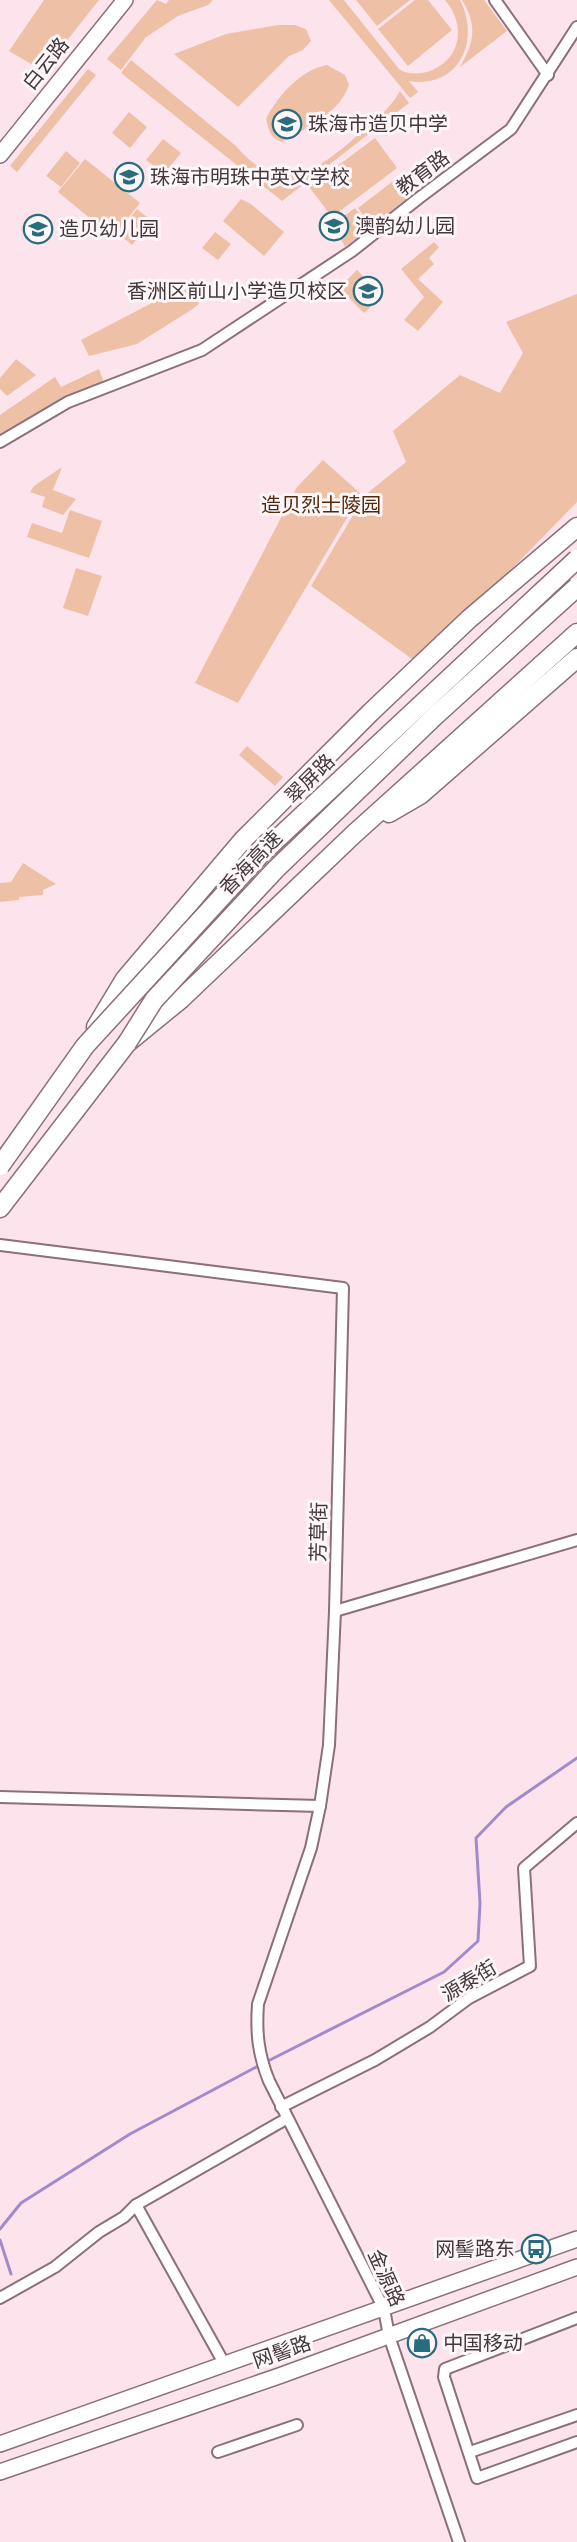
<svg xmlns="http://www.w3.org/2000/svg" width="577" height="2542" font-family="Karla,'Noto Sans SC',sans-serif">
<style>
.green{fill:#eec0a6}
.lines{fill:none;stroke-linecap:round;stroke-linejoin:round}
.stream{stroke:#a28bcd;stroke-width:3}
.street-casing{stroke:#8b6f79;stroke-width:14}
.secondary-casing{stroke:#8b6f79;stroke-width:18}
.highway-casing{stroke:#8b6f79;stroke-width:21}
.street{stroke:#fff;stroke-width:10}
.secondary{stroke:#fff;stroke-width:15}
.highway{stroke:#fff;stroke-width:18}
.highway-bridge-casing{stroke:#8b6f79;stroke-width:21;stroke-linecap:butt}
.highway-bridge{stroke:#fff;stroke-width:18}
.labels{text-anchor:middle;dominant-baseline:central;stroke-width:6;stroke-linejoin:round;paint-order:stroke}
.street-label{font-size:20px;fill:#44383c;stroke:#fdf7f9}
.poi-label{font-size:20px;fill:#44383c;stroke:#fdf7f9;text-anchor:start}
.park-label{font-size:20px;fill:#552809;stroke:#fdf7f9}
</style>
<rect width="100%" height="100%" fill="#fde4ec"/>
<g class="green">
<polygon points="44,0 99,0 43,71 9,51"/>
<polygon points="157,0 166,4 169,0 213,0 208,5 178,16 146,37 121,70 107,59"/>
<path d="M329,0h15l55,69c8,6 19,5 28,3 34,-11 40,-46 18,-72h15c21,41 -1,89 -51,81l9,11 -8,6z"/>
<polygon points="356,0 410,0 377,26"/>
<polygon points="415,0 428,0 452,30 408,66 378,29"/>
<path d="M462,0h22l23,31 -47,36c14,-25 18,-40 2,-67z"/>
<polygon points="278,25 295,25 306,29 311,41 303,50 289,56 238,107 174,54 226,34"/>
<path d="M131,60l105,86c44,52 80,26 122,-11 15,-13 32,-26 42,-44l9,12 -127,98 -161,-128z"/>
<path d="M327,65l18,10 4,10c-10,29 -43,43 -67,57 -12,-4 -13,-12 -16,-23 11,-22 34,-49 61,-54z"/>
<polygon points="88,69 96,75 17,172 10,166"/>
<polygon points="129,112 147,127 130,148 112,133"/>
<polygon points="375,138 397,168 332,217 309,187"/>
<polygon points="163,139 181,153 164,174 146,160"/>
<polygon points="66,151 80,163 61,187 46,176"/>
<polygon points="85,159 140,203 113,237 58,192"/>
<polygon points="401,175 415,192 372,226 358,208"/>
<polygon points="241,199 251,204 284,232 264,256 223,221"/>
<polygon points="355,208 371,228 345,247 333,224"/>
<polygon points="137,209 152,221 132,245 118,233"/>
<polygon points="215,232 231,244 218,260 202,248"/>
<polygon points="434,242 439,247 429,258 434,264 418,279 443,302 418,331 404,320 424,297 401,269"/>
<polygon points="357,270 382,296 364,313 339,288"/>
<polygon points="188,289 199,304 191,310 137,344 89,356 81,340 169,294"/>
<polygon points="577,294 577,502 419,664 311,586 365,495 406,462 393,431 460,375 500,393 523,353 506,322"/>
<polygon points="16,359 36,375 7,396 0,389 0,378"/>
<polygon points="99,369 104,383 0,438 0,415 55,377 61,387"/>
<polygon points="323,460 361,494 238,703 195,683 297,487"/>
<polygon points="62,467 53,490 76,499 63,515 42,507 45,497 30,492 34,486"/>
<polygon points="70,510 102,521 89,558 27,537 32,523 62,533"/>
<polygon points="76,568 102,576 88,616 63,608"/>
<polygon points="247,746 283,777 275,786 239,755"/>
<polygon points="23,863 56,884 43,890 43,895 19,897 19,900 0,902 0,883 11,882"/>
</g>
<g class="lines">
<g class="stream">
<polyline points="266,2062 444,1972 478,1941 480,1903 476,1838 506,1807 577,1758"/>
<polyline points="0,2229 21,2203 130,2134 260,2065"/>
<polyline points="0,2240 11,2274"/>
</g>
<g class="street-casing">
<g id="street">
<polyline points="495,0 548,75"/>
<polyline points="0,442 68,402 202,350 352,251 419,198 511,129 577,27"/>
<path d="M0,1245l343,43 -8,323 -6,134 -9,61 -9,42 -53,156c-2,28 0,50 11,77l115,228 5,27 70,206"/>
<polyline points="335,1611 577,1540"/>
<polyline points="0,1797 320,1806"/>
<polyline points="281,2107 375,2060 430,2027 469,1998 530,1966 524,1868 577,1823"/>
<polyline points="136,2205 225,2365"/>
<polyline points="0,2298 55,2267 99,2232 124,2217 136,2205 286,2119"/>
<polyline points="577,2318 445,2369 444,2377 477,2478 577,2442"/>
<polyline points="218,2452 297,2425"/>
<polyline points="470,2452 577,2415"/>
</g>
</g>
<g class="secondary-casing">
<g id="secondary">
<polyline points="0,155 125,0"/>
<polyline points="0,2444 577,2239"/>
<polyline points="0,2472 279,2376 577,2267"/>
</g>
</g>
<g class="highway-casing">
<g id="highway">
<polyline points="389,813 420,795 577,658"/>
<polyline points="96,1027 125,979 243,840 371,712 469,619 577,527"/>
<polyline points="0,1208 127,1043 181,999 354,834 577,633"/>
</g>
</g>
<use href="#street" class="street"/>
<use href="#secondary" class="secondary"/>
<use href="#highway" class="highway"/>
<g class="highway-bridge-casing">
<g id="highway-bridge">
<polyline points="127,1043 154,1000 275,870 436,715 577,587"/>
<polyline points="0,1166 85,1046 261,854 577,559"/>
</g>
</g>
<use href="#highway-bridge" class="highway-bridge"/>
</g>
<defs>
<g id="school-ring" transform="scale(1.5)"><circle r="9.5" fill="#fdf7f9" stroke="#286d7d" stroke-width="1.5"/><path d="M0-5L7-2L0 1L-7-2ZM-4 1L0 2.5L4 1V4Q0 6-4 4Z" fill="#286d7d"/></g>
<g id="bus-ring" transform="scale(1.5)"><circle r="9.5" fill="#fdf7f9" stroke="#286d7d" stroke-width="1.5"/><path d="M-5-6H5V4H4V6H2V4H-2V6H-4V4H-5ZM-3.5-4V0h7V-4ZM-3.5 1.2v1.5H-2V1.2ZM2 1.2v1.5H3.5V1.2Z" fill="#286d7d"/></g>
<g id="shop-ring" transform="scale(1.5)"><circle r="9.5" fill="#fdf7f9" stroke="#286d7d" stroke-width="1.5"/><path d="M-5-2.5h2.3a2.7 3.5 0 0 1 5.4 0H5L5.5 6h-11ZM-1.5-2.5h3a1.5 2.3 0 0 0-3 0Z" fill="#286d7d"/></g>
</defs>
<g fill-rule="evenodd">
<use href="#school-ring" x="287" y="124"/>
<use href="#school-ring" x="129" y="177"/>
<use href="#school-ring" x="334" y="226"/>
<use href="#school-ring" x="38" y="229"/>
<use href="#school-ring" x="368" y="291"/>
<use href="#bus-ring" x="536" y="2249"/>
<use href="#shop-ring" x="422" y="2343"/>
</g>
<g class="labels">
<g class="street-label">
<text transform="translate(46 64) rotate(-51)">白云路</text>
<text transform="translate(423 173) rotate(-37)">教育路</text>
<text transform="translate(310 779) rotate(-45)">翠屏路</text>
<text transform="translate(251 863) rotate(-46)">香海高速</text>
<text transform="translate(319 1532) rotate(-89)">芳草街</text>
<text transform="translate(469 1981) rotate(-31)">源泰街</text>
<text transform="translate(386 2278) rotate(66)">金源路</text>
<text transform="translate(282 2352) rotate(-19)">网髻路</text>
</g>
<g class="poi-label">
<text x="308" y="124">珠海市造贝中学</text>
<text x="150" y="177">珠海市明珠中英文学校</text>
<text x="355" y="226">澳韵幼儿园</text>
<text x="59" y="229">造贝幼儿园</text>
<text x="347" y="291" text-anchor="end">香洲区前山小学造贝校区</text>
<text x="515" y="2249" text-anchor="end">网髻路东</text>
<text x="443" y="2343">中国移动</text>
</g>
<g class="park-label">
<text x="321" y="505">造贝烈士陵园</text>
</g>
</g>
</svg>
